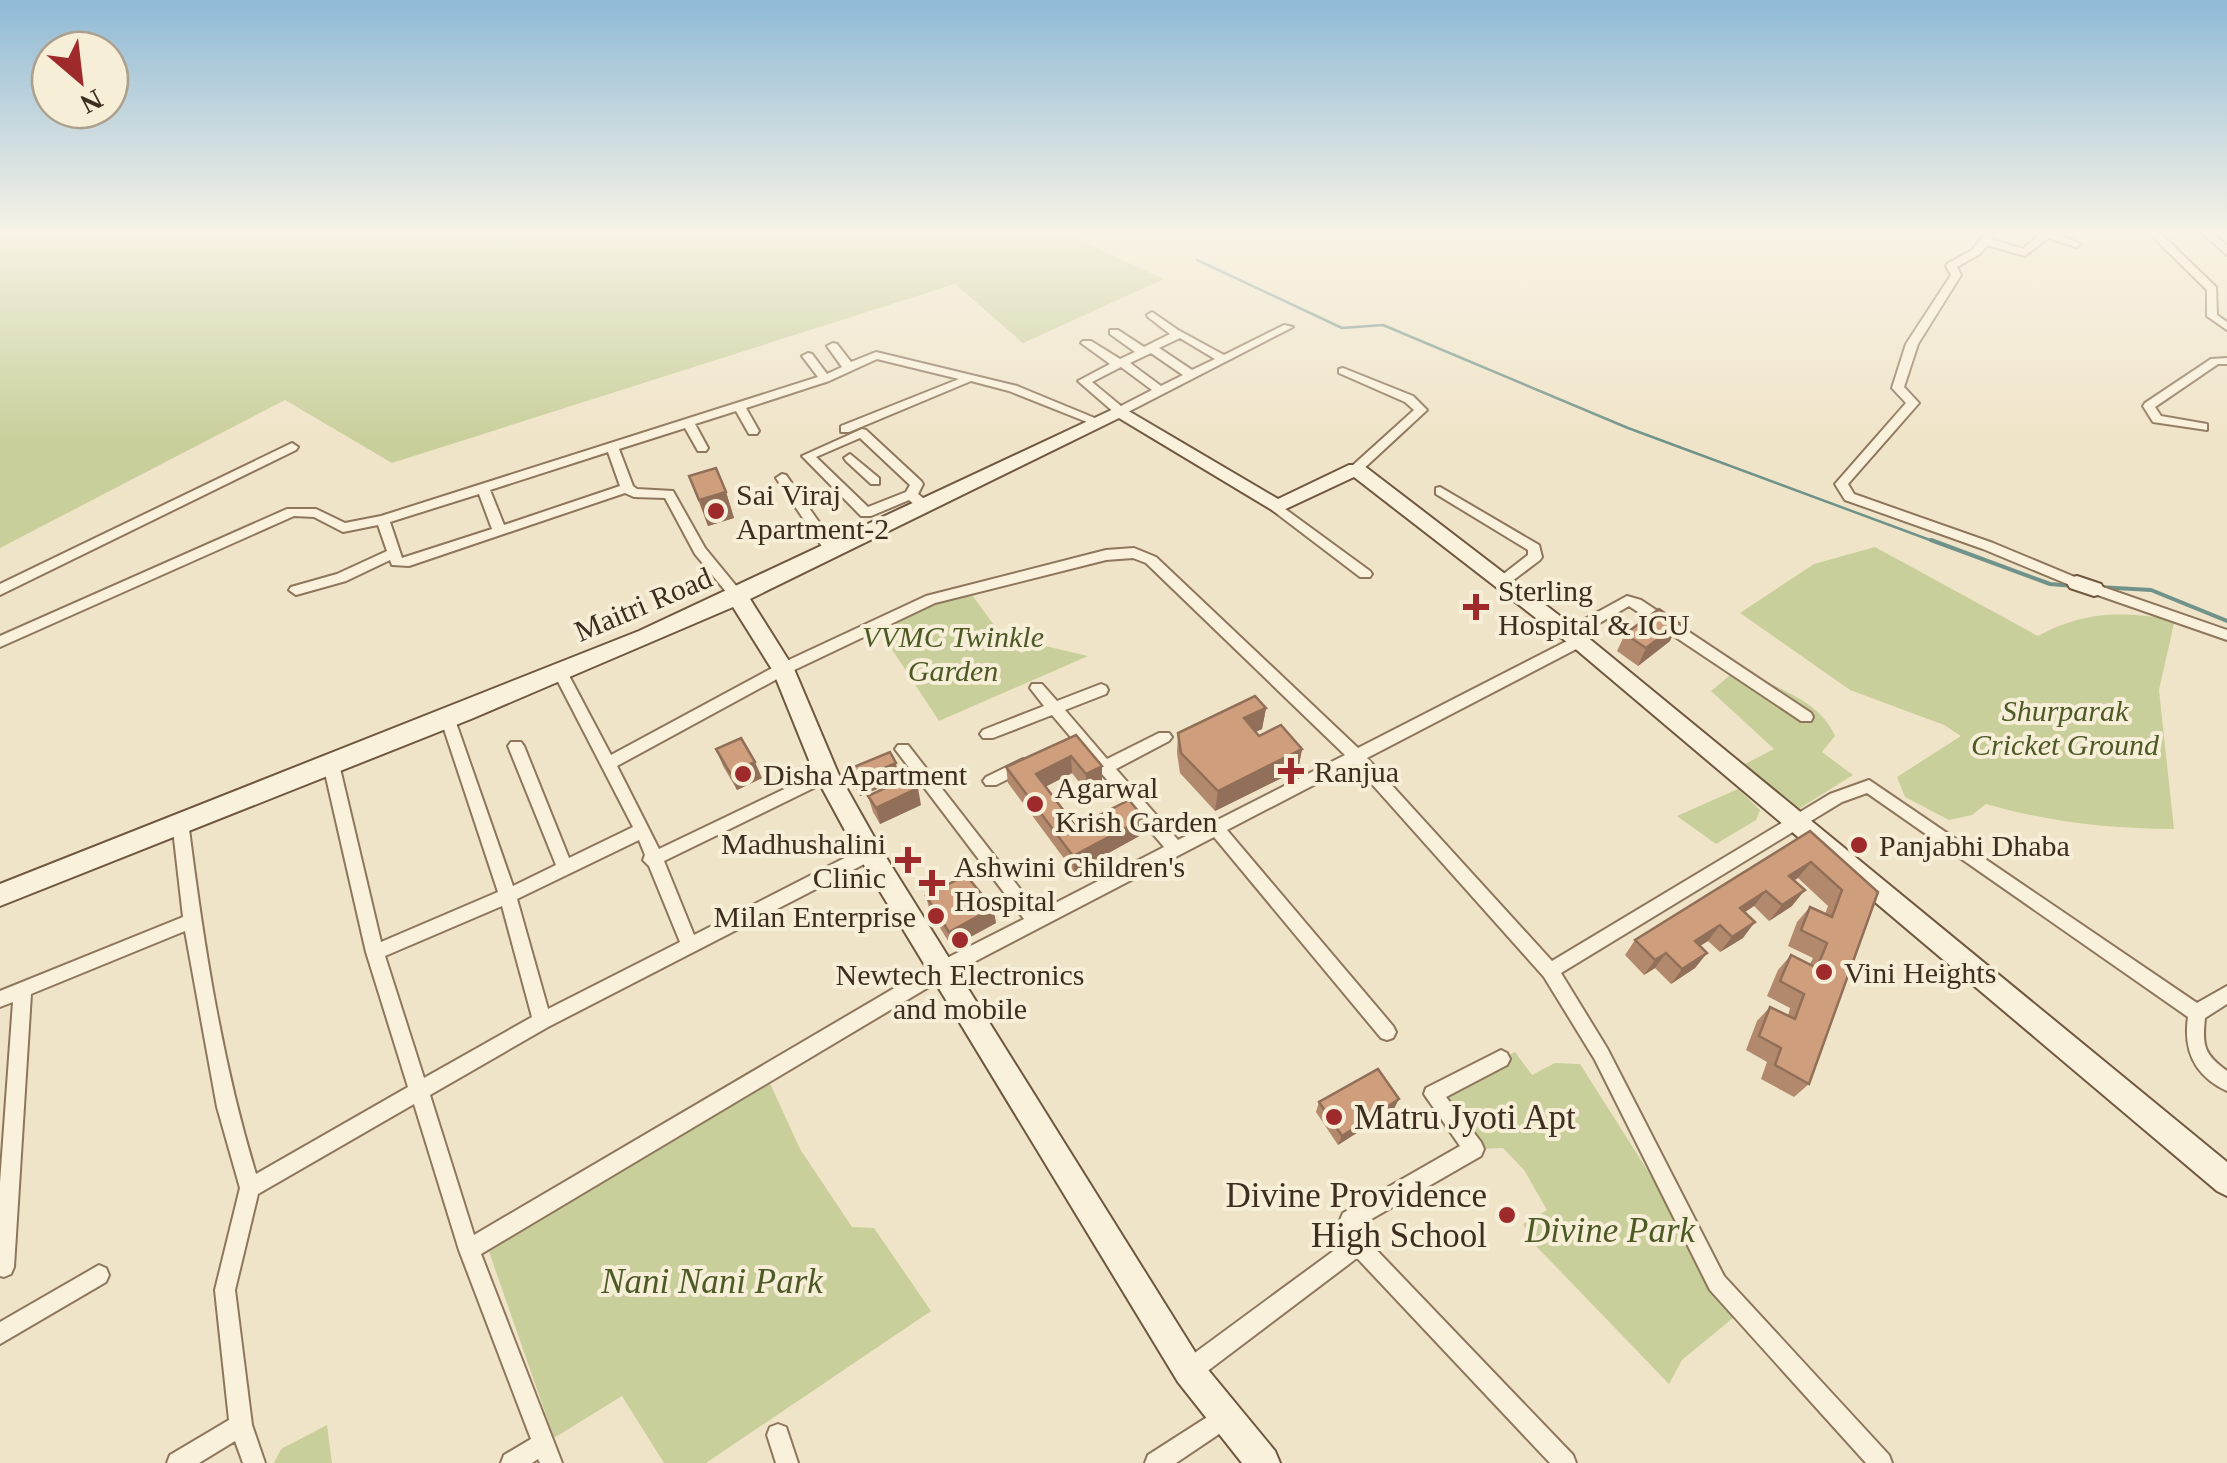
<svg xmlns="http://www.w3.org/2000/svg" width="2227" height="1463" font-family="'Times New Roman',serif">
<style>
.green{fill:#c9cf9b}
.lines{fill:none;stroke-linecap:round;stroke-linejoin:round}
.stream-far1{stroke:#6f938a;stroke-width:2.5}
.stream{stroke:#6f938a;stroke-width:4}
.street-casing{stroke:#8d765c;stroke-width:4}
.secondary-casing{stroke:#6f573f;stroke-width:4}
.street{fill:#faf1dc;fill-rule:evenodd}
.secondary{fill:#faf1dc;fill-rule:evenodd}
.wall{fill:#b2896c}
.shaded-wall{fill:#916f58}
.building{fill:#cf9f7d;stroke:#916f58;stroke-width:2.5}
.poi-dot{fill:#9e2a2b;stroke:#f7eed8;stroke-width:4}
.labels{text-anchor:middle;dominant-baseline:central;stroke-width:8;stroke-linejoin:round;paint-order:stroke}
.poi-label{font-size:30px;fill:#3d2e20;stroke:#f7eed8;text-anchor:start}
.street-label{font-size:30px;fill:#3d2e20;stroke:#f7eed8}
.park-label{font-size:30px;font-style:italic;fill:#4d5a26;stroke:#f7eed8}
.near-poi-label{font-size:35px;fill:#3d2e20;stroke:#f7eed8;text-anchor:start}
.near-park-label{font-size:35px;font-style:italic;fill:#4d5a26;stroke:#f7eed8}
</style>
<rect width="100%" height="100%" fill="#f0e4c8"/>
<g class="green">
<polygon points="0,234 1066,234 1164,279 1023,343 955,284 392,463 285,400 0,548"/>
<path d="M1875,547l163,89c52,-27 81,-23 137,-17l-16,71 15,139c-66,0 -125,-7 -188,-25l-14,11 -23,5 -44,-23 -8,-20 64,-41 -17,-11 -94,-35 -110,-77 74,-49z"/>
<polygon points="970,592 1007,643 1021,653 1041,645 1088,656 939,721 878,628 932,602"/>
<path d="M1740,667c31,21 79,31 95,69l-13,16 31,23 -56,35 -52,-46 29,-15 -63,-58z"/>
<polygon points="1738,789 1760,810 1756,820 1716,844 1677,816"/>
<polygon points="1515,1052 1532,1075 1555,1063 1580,1064 1731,1302 1733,1318 1682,1360 1669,1384 1536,1246 1523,1224 1547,1210 1524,1170 1503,1148 1474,1149 1433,1094"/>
<polygon points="768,1079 800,1149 852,1227 874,1228 931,1311 706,1463 664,1463 622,1396 554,1438 487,1246"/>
<polygon points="327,1425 332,1463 274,1463 281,1449"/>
</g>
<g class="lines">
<polyline class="stream-far1" points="1197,260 1342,328 1383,325 1628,428 1938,543"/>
<g class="stream">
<polyline points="1931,540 2050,584 2074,586"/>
<polyline points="2098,587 2151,590 2227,621"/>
</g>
<g class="street-casing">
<g id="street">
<polygon points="1985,234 1995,234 1991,239 2023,249 2040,234 2056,234 2081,244 2076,247 2048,238 2025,256 1987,245 1980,254 1957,267 1961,275 1918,344 1904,387 1919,403 1848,484 1854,494 1993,543 2082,580 2084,583 2082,586 2077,588 1983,549 1845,500 1835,484 1906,403 1892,388 1906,344 1951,275 1946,266 1947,264 1972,250"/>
<polygon points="2150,234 2161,234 2216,287 2217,315 2227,322 2227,330 2207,316 2207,290"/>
<polygon points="2203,234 2214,234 2227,246 2227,255"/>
<path d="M1152,312l26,18 46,25 60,-30 9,2 -169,87h-8l-38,-33 32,-17 -29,-21 2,-2h8l29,18 15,-7 -25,-18v-4h8l26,17 26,-13 -22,-17 -1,-2zM1180,338l35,21 -23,11 -33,-22zM1151,353l32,22 -22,11 -31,-23zM1121,367l31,23 -31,16 -29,-24z"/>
<path d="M833,343l4,1 14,18 25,-10 141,34 85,35 -2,3h-8l-83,-33 -38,-10 -122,51h-8v-6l118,-47 -82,-20 -48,22 -83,27 13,23 -2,3h-8l-13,-23 -41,13 13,24 -2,3h-8l-13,-23 -66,21 14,37 4,3 36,2 32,57 37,45 2,3 -2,3h-10l-37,-45 -30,-56 -31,-1 -9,-4 -216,73 -17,-1 -2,-5 -44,21 -50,14 -7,-5 2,-3 46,-13 50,-23 -9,-26 -35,7 -29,-15 -20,-1 -294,131v-11l287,-127h29l29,14 36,-7 437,-139 -16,-21 6,-3 4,1 15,20 15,-7 -15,-21zM608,452l12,34 -116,39 -14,-35zM479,494l13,35 -90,29 -12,-36z"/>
<polygon points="2227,358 2227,364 2218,364 2155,407 2161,416 2207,424 2207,430 2153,422 2143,406 2145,403 2211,359"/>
<polygon points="1343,368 1413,396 1427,410 1360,472 1352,472 1352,466 1414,410 1405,402 1339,373 1339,369"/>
<path d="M862,429l4,1 55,51 2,3 -5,10 9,7v6h-10l-8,-7 -38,16h-10l-59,-60zM860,438l50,47 -4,7 -38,15 -52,-50z"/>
<polygon points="292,443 298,447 296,450 0,595 0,584"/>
<polygon points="850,454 879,478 879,484 871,484 846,461 844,458"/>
<polygon points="782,474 786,475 837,548 839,551 837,554 827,554 776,478"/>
<polygon points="1440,487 1539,545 1542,557 1540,560 1507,585 1497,585 1495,582 1497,579 1528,555 1528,550 1436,494 1436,488"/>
<polygon points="1277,503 1370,571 1372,574 1370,577 1360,577 1272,510 1271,507"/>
<path d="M1134,548l22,9 202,191 213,-109 -6,-1 -2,-4 2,-4 62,-34 14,4 170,113 2,4 -2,4h-10l-172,-115 -52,30 7,1 2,4 -2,4 -217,113 185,203 278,-167 39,-14 328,223 30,-17v18l-22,14c-3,28 -1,36 22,53v20c-32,-15 -44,-40 -39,-74l-321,-224 -25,9 -281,171 46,75 117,228 165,179 3,8h-26l-156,-173 -115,-230 -51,-83 -190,-213 -127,66 166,196 3,6 -3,6 -6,2 -6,-2 -167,-201 -265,138 -468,279 81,209h-22l-2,-4 -6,4h-31l3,-8 27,-16 -72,-189 -45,-146 -156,90 -23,96 17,135 13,38h-22l-8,-22 -36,22h-32l3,-8 59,-35 -14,-130 25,-102 -23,-81 -32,-176 -154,63 -17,273 -3,7 -7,3 -4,-1v-93l13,-181 -13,5v-16l183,-74 -11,-96 2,-5 6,-2 6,2 2,5c15,119 33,238 68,353l152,-87 -42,-135 -43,-188 3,-4h10l3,4 42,178 117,-50 -58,-175 2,-4h10l2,4 59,169 43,-21 -48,-119 3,-4h10l3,4 45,112 64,-31 -80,-155 2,-4h10l46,87 167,-90 148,-69 180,-46zM1133,558l13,5 199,192 -167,85 -62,-71 53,-28 3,-4 -3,-4h-10l-52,26 -42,-49 41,-16 2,-4 -2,-4 -5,-2 -44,17 -15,-17h-10l-2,4 14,18 -61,24 -3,4 3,4h10l59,-23 112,132 -126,65 -130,-167h-10l-3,4 3,4 126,166 -87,44 -463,272 -44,-140 118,-68 328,-169 2,-5 -2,-5 -6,-2 -6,2 -170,87 -30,-74 168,-82 3,-4 -3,-4h-10l-163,78 -42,-83 171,-93 147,-70 171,-43zM639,840l6,15 -2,5 6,6 31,76 -132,67 -31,-110zM502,906l30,111 -108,61 -39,-122z"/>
<polygon points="2094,584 2227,630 2227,640 2089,592 2087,589 2089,586"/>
<polygon points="1023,759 1028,761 1031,765 1028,769 996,785 986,785 983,781 986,777"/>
<polygon points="1501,1050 1507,1053 1510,1059 1507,1065 1446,1097 1481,1142 1484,1149 1481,1156 1361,1225 1366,1239 1573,1455 1576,1463 1550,1463 1357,1258 1197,1379 1189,1382 1181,1379 1178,1371 1181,1363 1347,1241 1340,1220 1343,1213 1460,1146 1424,1094 1426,1088"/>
<polygon points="99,1265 106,1268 109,1275 106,1282 0,1344 0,1322"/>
<polygon points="1226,1405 1234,1408 1237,1416 1234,1424 1176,1463 1145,1463 1148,1455"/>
<polygon points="778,1424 786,1427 798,1463 776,1463 767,1435 770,1427"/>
</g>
</g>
<g class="secondary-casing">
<g id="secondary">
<polygon points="1120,406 1278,499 1349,465 1363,465 1586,636 2227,1162 2227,1196 2217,1191 1572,646 1354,477 1277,513 1119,418 750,599 794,669 838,773 879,846 1200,1360 1275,1451 1280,1463 1242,1463 1178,1382 861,860 815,775 773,671 733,607 471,719 0,906 0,884 639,631"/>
<polygon points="2077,576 2101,584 2104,589 2101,594 2094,596 2070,588 2067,583 2070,578"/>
</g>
</g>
<use href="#street" class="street"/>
<use href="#secondary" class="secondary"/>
</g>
<g class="wall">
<polygon points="689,476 726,492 734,518 708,526"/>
<polygon points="1625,634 1670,641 1638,666 1617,651"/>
<polygon points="1266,708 1262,729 1255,732 1259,736 1302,749 1298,770 1215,811 1180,773 1177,753 1178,733"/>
<polygon points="1076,735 1102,783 1086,791 1072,773 1045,787 1076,827 1144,818 1143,834 1074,872 1008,783 1006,767"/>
<polygon points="716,749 762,778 737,790 723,766"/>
<polygon points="849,769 899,780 860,796 854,785"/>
<polygon points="868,796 921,805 880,824 873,812"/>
<polygon points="1810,831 1878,892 1809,1084 1794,1097 1761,1079 1767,1062 1746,1050 1757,1021 1770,1007 1788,1016 1790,1008 1767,996 1778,970 1791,955 1810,964 1813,958 1788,946 1797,922 1810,907 1825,914 1828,906 1798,878 1794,880 1792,906 1769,921 1754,906 1745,912 1743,938 1720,952 1708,941 1700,946 1707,953 1695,968 1671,984 1655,968 1644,975 1625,955 1635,940"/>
<polygon points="926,896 993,908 996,923 952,947 930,912"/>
<polygon points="1319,1102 1394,1109 1338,1145 1316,1112"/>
</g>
<g class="shaded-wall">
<polygon points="726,492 734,518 708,526 699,500"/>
<polygon points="1679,623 1670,641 1638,666 1646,648"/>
<polygon points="1266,708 1262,729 1241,739 1244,718"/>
<polygon points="1302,749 1298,770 1215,811 1218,791"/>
<polygon points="1071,756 1072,773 1037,791 1036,774"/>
<polygon points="755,762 762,778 737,790 730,773"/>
<polygon points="896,763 899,780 860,796 855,780"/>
<polygon points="1102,766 1102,783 1086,791 1086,774"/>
<polygon points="918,788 921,805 880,824 876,808"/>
<polygon points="1144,818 1143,834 1074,872 1073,856"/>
<polygon points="1811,862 1798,878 1777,891 1789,876"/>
<polygon points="1805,890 1792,906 1769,921 1782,905"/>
<polygon points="1766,891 1754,906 1728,923 1740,908"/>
<polygon points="993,908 996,923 952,947 949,932"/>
<polygon points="1755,922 1743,938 1720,952 1732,937"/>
<polygon points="1720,925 1708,941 1683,956 1695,941"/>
<polygon points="1666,953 1655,968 1644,975 1655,960"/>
<polygon points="1707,953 1695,968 1671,984 1682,969"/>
<polygon points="1399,1099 1394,1109 1338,1145 1342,1136"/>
</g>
<g class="building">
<polygon points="716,468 726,492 699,500 689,476"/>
<polygon points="1659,609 1679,623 1646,648 1625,634"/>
<polygon points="1255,696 1266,708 1244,718 1259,736 1281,725 1302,749 1218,791 1181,753 1178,733"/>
<polygon points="1076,735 1102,766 1086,774 1071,756 1036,774 1076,827 1129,800 1144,818 1073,856 1006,767"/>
<polygon points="741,738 755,762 730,773 716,749"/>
<polygon points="890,752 896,763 855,780 849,769"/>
<polygon points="910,776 918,788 876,808 868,796"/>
<polygon points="1810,831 1878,892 1809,1084 1775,1065 1781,1048 1759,1036 1770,1007 1795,1019 1804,994 1780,981 1791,955 1817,968 1827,943 1801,930 1810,907 1832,917 1842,890 1811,862 1789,876 1805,890 1782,905 1766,891 1740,908 1755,922 1732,937 1720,925 1695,941 1707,953 1682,969 1666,953 1655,960 1635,940"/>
<polygon points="966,875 993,908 949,932 926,896"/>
<polygon points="1378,1069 1399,1099 1342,1136 1319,1102"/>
</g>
<linearGradient id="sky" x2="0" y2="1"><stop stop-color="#8fbad6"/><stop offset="0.53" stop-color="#f8f3e6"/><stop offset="1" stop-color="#f8f3e6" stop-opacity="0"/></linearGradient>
<rect width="2227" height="439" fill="url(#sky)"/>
<g class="poi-dot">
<circle cx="716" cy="511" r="10"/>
<path d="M1471 592h10v10h10v10h-10v10h-10v-10h-10v-10h10z"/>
<path d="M1286 756h10v10h10v10h-10v10h-10v-10h-10v-10h10z"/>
<circle cx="743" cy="774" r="10"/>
<circle cx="1035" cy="804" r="10"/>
<circle cx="1859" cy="845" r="10"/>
<path d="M903 845h10v10h10v10h-10v10h-10v-10h-10v-10h10z"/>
<path d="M927 868h10v10h10v10h-10v10h-10v-10h-10v-10h10z"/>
<circle cx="936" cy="916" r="10"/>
<circle cx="960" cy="940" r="10"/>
<circle cx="1824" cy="972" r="10"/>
<circle cx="1334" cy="1117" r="10"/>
<circle cx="1507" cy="1215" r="10"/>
</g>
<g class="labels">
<g class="poi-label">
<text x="736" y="494">Sai Viraj<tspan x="736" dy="34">Apartment-2</tspan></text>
<text x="1498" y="590">Sterling<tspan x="1498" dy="34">Hospital &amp; ICU</tspan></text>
<text x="1314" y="771">Ranjua</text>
<text x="763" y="774">Disha Apartment</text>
<text x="1055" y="787">Agarwal<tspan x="1055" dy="34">Krish Garden</tspan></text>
<text x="886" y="843" text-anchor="end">Madhushalini<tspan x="886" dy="34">Clinic</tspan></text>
<text x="1879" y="845">Panjabhi Dhaba</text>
<text x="954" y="866">Ashwini Children's<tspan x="954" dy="34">Hospital</tspan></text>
<text x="916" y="916" text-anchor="end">Milan Enterprise</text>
<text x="1844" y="972">Vini Heights</text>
<text x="960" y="974" text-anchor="middle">Newtech Electronics<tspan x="960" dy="34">and mobile</tspan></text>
</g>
<g class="street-label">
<text transform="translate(643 604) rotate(-23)">Maitri Road</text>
</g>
<g class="park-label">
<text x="953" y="636">VVMC Twinkle<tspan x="953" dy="34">Garden</tspan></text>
<text x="2065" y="710">Shurparak<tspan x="2065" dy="34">Cricket Ground</tspan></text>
</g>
<g class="near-poi-label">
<text x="1354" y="1117">Matru Jyoti Apt</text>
<text x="1487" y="1195" text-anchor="end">Divine Providence<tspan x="1487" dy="40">High School</tspan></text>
</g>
<g class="near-park-label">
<text x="1610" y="1230">Divine Park</text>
<text x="712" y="1281">Nani Nani Park</text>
</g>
</g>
<g transform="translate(80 80) rotate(152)"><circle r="48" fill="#f7eed8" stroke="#ada18e" stroke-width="2.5"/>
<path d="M0-8L18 38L0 25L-18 38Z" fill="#9e2a2b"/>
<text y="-15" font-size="28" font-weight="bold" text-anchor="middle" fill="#3d2e20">N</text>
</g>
</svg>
